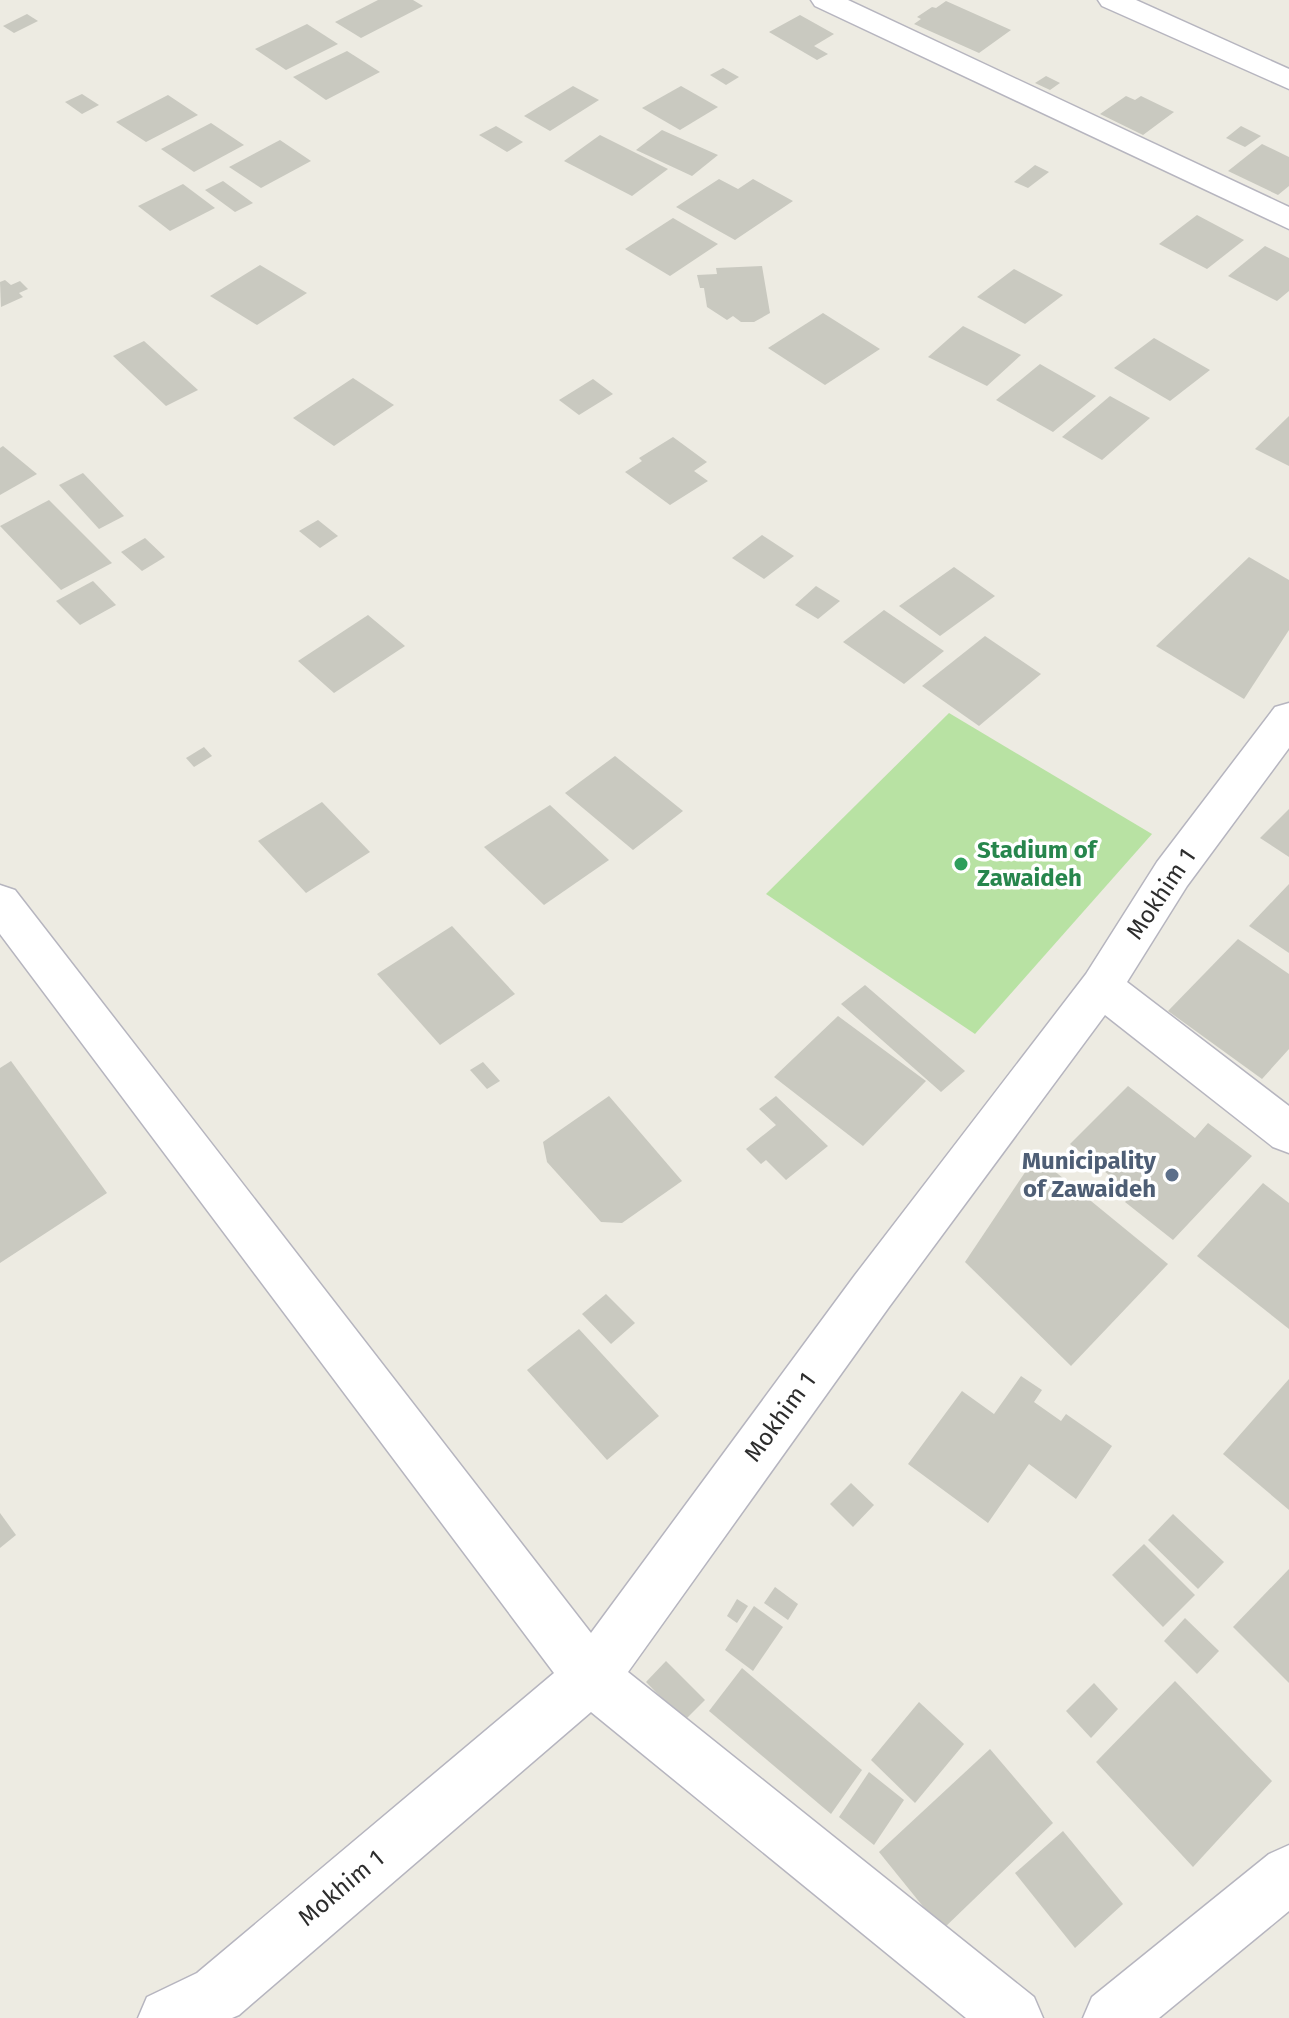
<svg xmlns="http://www.w3.org/2000/svg" width="1289" height="2018" font-family="'Fira Sans',sans-serif">
<style>
.pitch{fill:#b8e2a3}
.building{fill:#c9c9c0}
.lines{fill:none;stroke-linecap:round;stroke-linejoin:round}
.minor-casing{stroke:#b6b5bf;stroke-width:3}
.minor{fill:#fff;fill-rule:evenodd}
.leisure-dot{fill:#2e9e5b;stroke:#fff;stroke-width:3}
.service-dot{fill:#5c6f8a;stroke:#fff;stroke-width:3}
.labels{text-anchor:middle;dominant-baseline:central;stroke-width:7;stroke-linejoin:round;paint-order:stroke}
.leisure-label{font-size:24px;font-weight:bold;fill:#27864d;stroke:#fff;text-anchor:start}
.street-label{font-size:24px;fill:#2d2d2d;stroke:#fff}
.service-label{font-size:24px;font-weight:bold;fill:#4e5e75;stroke:#fff;text-anchor:end}
</style>
<rect width="100%" height="100%" fill="#edebe2"/>
<polygon class="pitch" points="949,713 1152,834 975,1034 766,894"/>
<g class="building">
<polygon points="378,0 413,0 423,6 361,38 335,22"/>
<polygon points="946,1 1011,30 979,53 914,24 921,19 917,17 932,7 936,8"/>
<polygon points="27,14 38,21 14,33 3,26"/>
<polygon points="800,15 834,34 814,46 828,54 817,60 769,32"/>
<polygon points="307,24 338,44 286,70 255,49"/>
<polygon points="347,51 380,72 326,100 293,77"/>
<polygon points="723,68 739,77 726,85 710,75"/>
<polygon points="1046,76 1060,83 1050,90 1035,83"/>
<polygon points="573,86 599,100 550,131 524,116"/>
<polygon points="681,86 718,107 680,130 642,108"/>
<polygon points="82,94 99,105 82,114 65,102"/>
<polygon points="168,95 198,115 146,142 116,122"/>
<polygon points="1126,96 1135,100 1141,96 1174,112 1143,135 1100,114"/>
<polygon points="211,123 244,145 194,172 161,149"/>
<polygon points="496,126 523,142 507,152 479,135"/>
<polygon points="1241,126 1261,136 1245,147 1226,138"/>
<polygon points="662,130 718,155 692,176 636,150"/>
<polygon points="600,135 668,169 632,196 564,161"/>
<polygon points="280,140 311,161 261,188 229,167"/>
<polygon points="1262,144 1289,157 1289,186 1278,195 1228,171"/>
<polygon points="1035,165 1049,172 1028,188 1014,182"/>
<polygon points="719,179 738,189 753,179 793,201 735,240 676,207"/>
<polygon points="223,181 253,203 235,212 205,190"/>
<polygon points="183,184 215,208 170,231 138,206"/>
<polygon points="1197,215 1244,240 1207,269 1159,244"/>
<polygon points="673,218 718,244 670,276 625,249"/>
<polygon points="1265,246 1289,258 1289,291 1277,301 1228,276"/>
<polygon points="260,265 307,293 257,325 210,296"/>
<polygon points="762,266 770,313 754,322 741,322 733,316 727,320 707,307 704,288 700,288 697,275 717,274 716,268"/>
<polygon points="1014,269 1063,295 1025,324 977,297"/>
<polygon points="5,280 11,285 20,281 28,289 19,293 23,297 1,307 0,282"/>
<polygon points="823,313 880,349 825,385 768,348"/>
<polygon points="963,326 1021,355 987,386 928,357"/>
<polygon points="1154,338 1210,370 1170,401 1114,368"/>
<polygon points="144,341 198,390 166,406 113,356"/>
<polygon points="1040,364 1096,396 1053,432 996,400"/>
<polygon points="353,378 394,405 334,446 293,418"/>
<polygon points="593,379 613,394 579,415 559,400"/>
<polygon points="1110,396 1150,418 1102,460 1062,437"/>
<polygon points="1289,416 1289,466 1255,449"/>
<polygon points="673,437 707,462 694,471 708,481 670,505 625,472 642,461 639,458"/>
<polygon points="3,446 37,474 0,495 0,448"/>
<polygon points="83,473 124,516 99,529 59,485"/>
<polygon points="49,500 112,563 61,590 0,526"/>
<polygon points="318,520 338,536 320,548 299,531"/>
<polygon points="762,535 794,556 764,579 732,558"/>
<polygon points="145,538 165,557 142,571 121,552"/>
<polygon points="1249,557 1289,580 1289,630 1244,699 1156,646"/>
<polygon points="954,567 995,596 940,636 899,606"/>
<polygon points="93,581 116,605 80,625 56,601"/>
<polygon points="816,586 840,601 818,619 795,605"/>
<polygon points="884,610 944,651 904,684 843,642"/>
<polygon points="368,615 405,646 334,693 298,661"/>
<polygon points="985,636 1041,674 979,726 922,686"/>
<polygon points="204,747 212,756 194,767 186,758"/>
<polygon points="615,756 683,811 633,850 565,793"/>
<polygon points="322,802 370,852 306,893 258,841"/>
<polygon points="550,805 609,860 544,905 484,847"/>
<polygon points="1289,809 1289,857 1260,838"/>
<polygon points="1289,884 1289,953 1249,926"/>
<polygon points="452,926 515,994 440,1045 377,974"/>
<polygon points="1238,939 1289,974 1289,1049 1262,1079 1168,1011"/>
<polygon points="865,985 965,1071 941,1092 841,1004"/>
<polygon points="838,1016 926,1081 863,1146 774,1077"/>
<polygon points="11,1061 107,1193 0,1263 0,1068"/>
<polygon points="483,1062 500,1081 487,1089 470,1070"/>
<polygon points="1128,1086 1195,1138 1208,1123 1252,1156 1173,1240 1125,1202 1133,1194 1070,1144"/>
<polygon points="609,1096 682,1181 622,1223 601,1222 547,1162 543,1142"/>
<polygon points="776,1096 828,1146 786,1180 766,1160 761,1164 746,1149 776,1125 759,1109"/>
<polygon points="1036,1156 1168,1264 1071,1366 965,1262"/>
<polygon points="1263,1183 1289,1203 1289,1329 1197,1256"/>
<polygon points="606,1294 635,1323 611,1344 582,1314"/>
<polygon points="579,1329 659,1416 607,1460 527,1370"/>
<polygon points="1021,1376 1042,1390 1034,1402 1061,1421 1066,1414 1112,1446 1076,1499 1029,1464 988,1523 908,1464 962,1391 994,1414"/>
<polygon points="1289,1379 1289,1510 1223,1454"/>
<polygon points="851,1483 874,1505 853,1527 830,1504"/>
<polygon points="0,1513 16,1535 0,1548"/>
<polygon points="1173,1514 1224,1562 1198,1589 1148,1540"/>
<polygon points="1144,1544 1195,1595 1163,1627 1112,1575"/>
<polygon points="1289,1569 1289,1683 1233,1627"/>
<polygon points="775,1587 798,1604 788,1620 764,1603"/>
<polygon points="737,1599 748,1606 737,1623 727,1616"/>
<polygon points="754,1606 783,1627 753,1671 725,1650"/>
<polygon points="1185,1618 1219,1651 1197,1674 1164,1641"/>
<polygon points="666,1661 705,1700 684,1721 646,1682"/>
<polygon points="742,1668 862,1770 831,1814 709,1711"/>
<polygon points="1175,1681 1272,1781 1193,1867 1096,1762"/>
<polygon points="1094,1683 1118,1709 1091,1738 1066,1711"/>
<polygon points="919,1702 964,1744 915,1803 871,1760"/>
<polygon points="990,1749 1053,1823 942,1930 879,1852"/>
<polygon points="869,1772 904,1800 874,1845 839,1817"/>
<polygon points="1063,1831 1123,1904 1075,1948 1015,1873"/>
</g>
<g class="lines">
<g class="minor-casing">
<g id="minor">
<polygon points="811,0 848,0 1289,207 1289,229 815,6"/>
<polygon points="1098,0 1136,0 1289,69 1289,89 1102,6"/>
<polygon points="1289,703 1289,748 1187,886 1127,982 1289,1106 1289,1153 1273,1147 1105,1015 889,1307 628,1672 1034,1997 1043,2018 966,2018 591,1712 239,2015 232,2018 138,2018 147,1997 197,1973 554,1673 0,934 0,885 15,890 591,1633 855,1275 1086,974 1157,862 1275,707"/>
<polygon points="1289,1845 1289,1911 1159,2018 1083,2018 1092,1997 1269,1854"/>
</g>
</g>
<use href="#minor" class="minor"/>
</g>
<circle class="leisure-dot" cx="961" cy="864" r="8"/>
<circle class="service-dot" cx="1172" cy="1175" r="8"/>
<g class="labels">
<g class="leisure-label">
<text x="977" y="850">Stadium of<tspan x="977" dy="28">Zawaideh</tspan></text>
</g>
<g class="street-label">
<text transform="translate(1161 894) rotate(-56)">Mokhim 1</text>
<text transform="translate(780 1417) rotate(-54)">Mokhim 1</text>
<text transform="translate(341 1888) rotate(-40)">Mokhim 1</text>
</g>
<g class="service-label">
<text x="1156" y="1161">Municipality<tspan x="1156" dy="28">of Zawaideh</tspan></text>
</g>
</g>
</svg>
